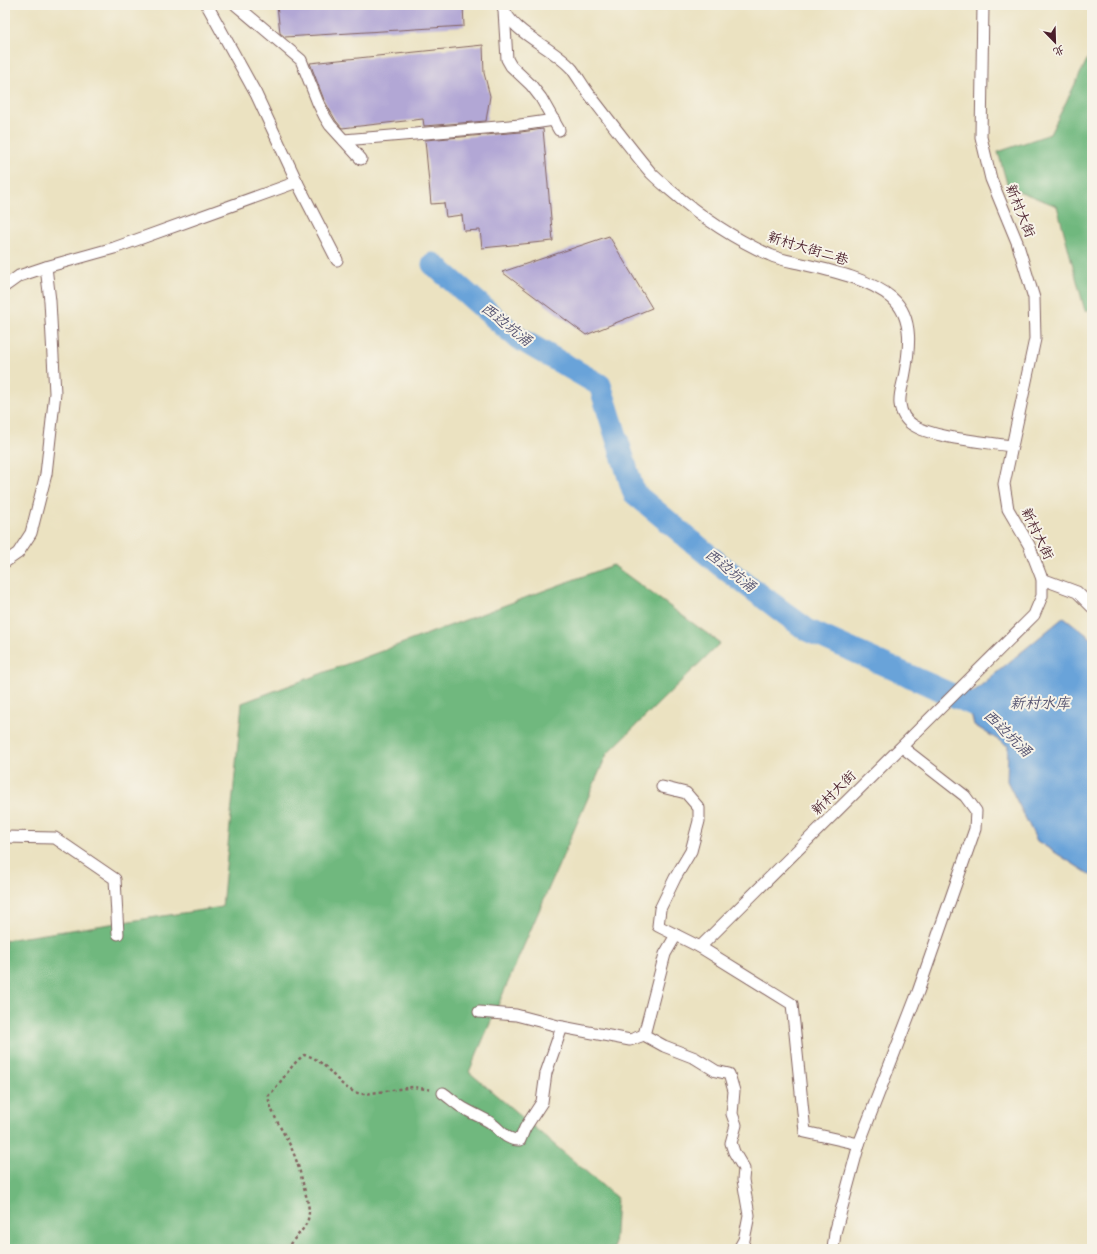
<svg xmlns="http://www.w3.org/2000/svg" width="1097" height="1254" font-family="Mynerve,'LXGW WenKai TC',sans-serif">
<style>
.forest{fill:#70b87e;stroke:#5d6c54}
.water{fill:#69a3d9;stroke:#5a6182}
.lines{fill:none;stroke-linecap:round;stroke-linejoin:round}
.river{stroke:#69a3d9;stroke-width:23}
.building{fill:#b2a7d5}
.street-casing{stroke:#826360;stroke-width:13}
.path{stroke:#826360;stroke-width:2.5;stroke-dasharray:3 3;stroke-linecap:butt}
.street{stroke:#fff;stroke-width:11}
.labels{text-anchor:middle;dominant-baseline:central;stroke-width:4;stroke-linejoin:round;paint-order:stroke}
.street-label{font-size:14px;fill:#4a1f2b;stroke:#f7f3e8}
.water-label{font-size:15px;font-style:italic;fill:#565471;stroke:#f7f3e8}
</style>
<rect width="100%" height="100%" fill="#f7f3e8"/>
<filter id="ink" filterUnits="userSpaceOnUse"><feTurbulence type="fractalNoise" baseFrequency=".025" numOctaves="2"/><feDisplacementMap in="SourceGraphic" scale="8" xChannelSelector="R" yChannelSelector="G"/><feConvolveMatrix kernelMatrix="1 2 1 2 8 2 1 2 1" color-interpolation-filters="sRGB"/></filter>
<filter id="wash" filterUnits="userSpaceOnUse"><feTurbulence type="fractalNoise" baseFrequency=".012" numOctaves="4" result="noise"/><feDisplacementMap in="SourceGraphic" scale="16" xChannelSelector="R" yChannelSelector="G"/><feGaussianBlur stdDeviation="0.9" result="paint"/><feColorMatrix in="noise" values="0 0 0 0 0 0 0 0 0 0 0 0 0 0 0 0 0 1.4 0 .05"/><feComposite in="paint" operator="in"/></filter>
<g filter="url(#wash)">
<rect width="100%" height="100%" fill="#ebe2c1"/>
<g class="forest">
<polygon points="1092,50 1092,309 1085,311 1057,206 1008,187 998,152 1050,134"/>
<polygon points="613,565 720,643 607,754 469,1072 617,1198 614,1249 5,1249 5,940 222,907 242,703"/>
</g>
<polygon class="water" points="1064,617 1092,639 1092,876 1037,841 1007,781 1008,746 974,725 967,697"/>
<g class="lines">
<polyline class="river" points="433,264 518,338 600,385 634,493 719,564 807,630 979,707 994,721"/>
</g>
<g id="blocks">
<g class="building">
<polygon points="277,5 463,5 464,26 285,37 280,33"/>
<polygon points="483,45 484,73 490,96 486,121 424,126 423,119 342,128 336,121 324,100 310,63"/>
<polygon points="543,129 553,241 482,248 480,230 464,231 462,215 446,217 444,203 431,204 425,140 521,132"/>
<polygon points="609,236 652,308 586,335 502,272"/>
</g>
</g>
</g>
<g filter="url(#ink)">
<use href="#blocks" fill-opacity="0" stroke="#826360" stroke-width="1"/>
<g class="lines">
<g class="street-casing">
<g id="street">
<polyline points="207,5 256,94 297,182 337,260"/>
<polyline points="236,5 301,60 318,103 325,117 330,125 361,159"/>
<path d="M502,5c10,29 50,41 70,64 6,8 11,17 17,25 20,26 41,54 62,79 6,6 13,12 19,17 30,26 64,49 100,65 8,4 19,6 28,8 30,7 71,15 94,35 23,20 17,54 12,80 -2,9 -5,17 -4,26 1,9 6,17 13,21 19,13 74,17 98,21"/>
<polyline points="504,11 507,59 511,66 531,85 541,98 559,130"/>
<polyline points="344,140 520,125 554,120"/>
<polyline points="5,286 19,276 46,267 114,248 297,182"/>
<polyline points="5,562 18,553 31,533 46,474 55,393 50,301 46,267"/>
<polyline points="1042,579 1077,592 1092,607"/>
<polyline points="662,787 686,793 699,808 699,821 691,851 675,878 660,909 658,926 700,947 792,1004 805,1132 859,1144"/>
<polyline points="5,837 55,838 115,879 118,934"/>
<polyline points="700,947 1034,615 1042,596 1042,579 1029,545 1008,509 1004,484 1035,339 1034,298 1017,242 991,179 981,137 983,5"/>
<polyline points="479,1012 516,1015 562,1027 630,1040 644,1035"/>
<polyline points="644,1035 664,1046 695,1058 716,1071 729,1074 734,1091 732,1114 736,1125 731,1143 734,1152 744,1169 743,1180 749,1215 744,1240 739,1249"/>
<polyline points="644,1035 665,954 676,935"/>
<path d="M443,1093c6,4 11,9 17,13 9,6 19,10 28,15 12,7 17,20 32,19l5,-12 17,-26 4,-29 16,-46"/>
<polyline points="833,1249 835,1233 859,1144 918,992 975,829 976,811 965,796 902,747"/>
</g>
</g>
<path class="path" d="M286,1249c6,-9 16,-16 21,-27 4,-9 1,-20 -2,-30 -4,-17 -8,-33 -16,-49 -8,-15 -18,-30 -21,-47 13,-12 22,-31 36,-41 26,4 33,38 61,39l48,-7 20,3"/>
<use href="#street" class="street"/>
</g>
</g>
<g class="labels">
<g class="street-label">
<text transform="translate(1020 211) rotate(68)">新村大街</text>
<text transform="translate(808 249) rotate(17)">新村大街二巷</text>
<text transform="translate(1037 534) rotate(64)">新村大街</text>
<text transform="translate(834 793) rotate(-45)">新村大街</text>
</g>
<g class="water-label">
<text transform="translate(506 325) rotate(38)">西边坑涌</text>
<text transform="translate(730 571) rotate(38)">西边坑涌</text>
<text x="1040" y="704">新村水库</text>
<text transform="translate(1007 734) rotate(44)">西边坑涌</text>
</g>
</g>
<rect width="1097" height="1254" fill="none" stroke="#f7f3e8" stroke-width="20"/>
<g transform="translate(1055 42) rotate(157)" stroke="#f7f3e8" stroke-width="3" paint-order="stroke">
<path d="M0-3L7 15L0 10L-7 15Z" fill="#4a1f2b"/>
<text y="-6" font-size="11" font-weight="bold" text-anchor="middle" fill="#4a1f2b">北</text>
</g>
</svg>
